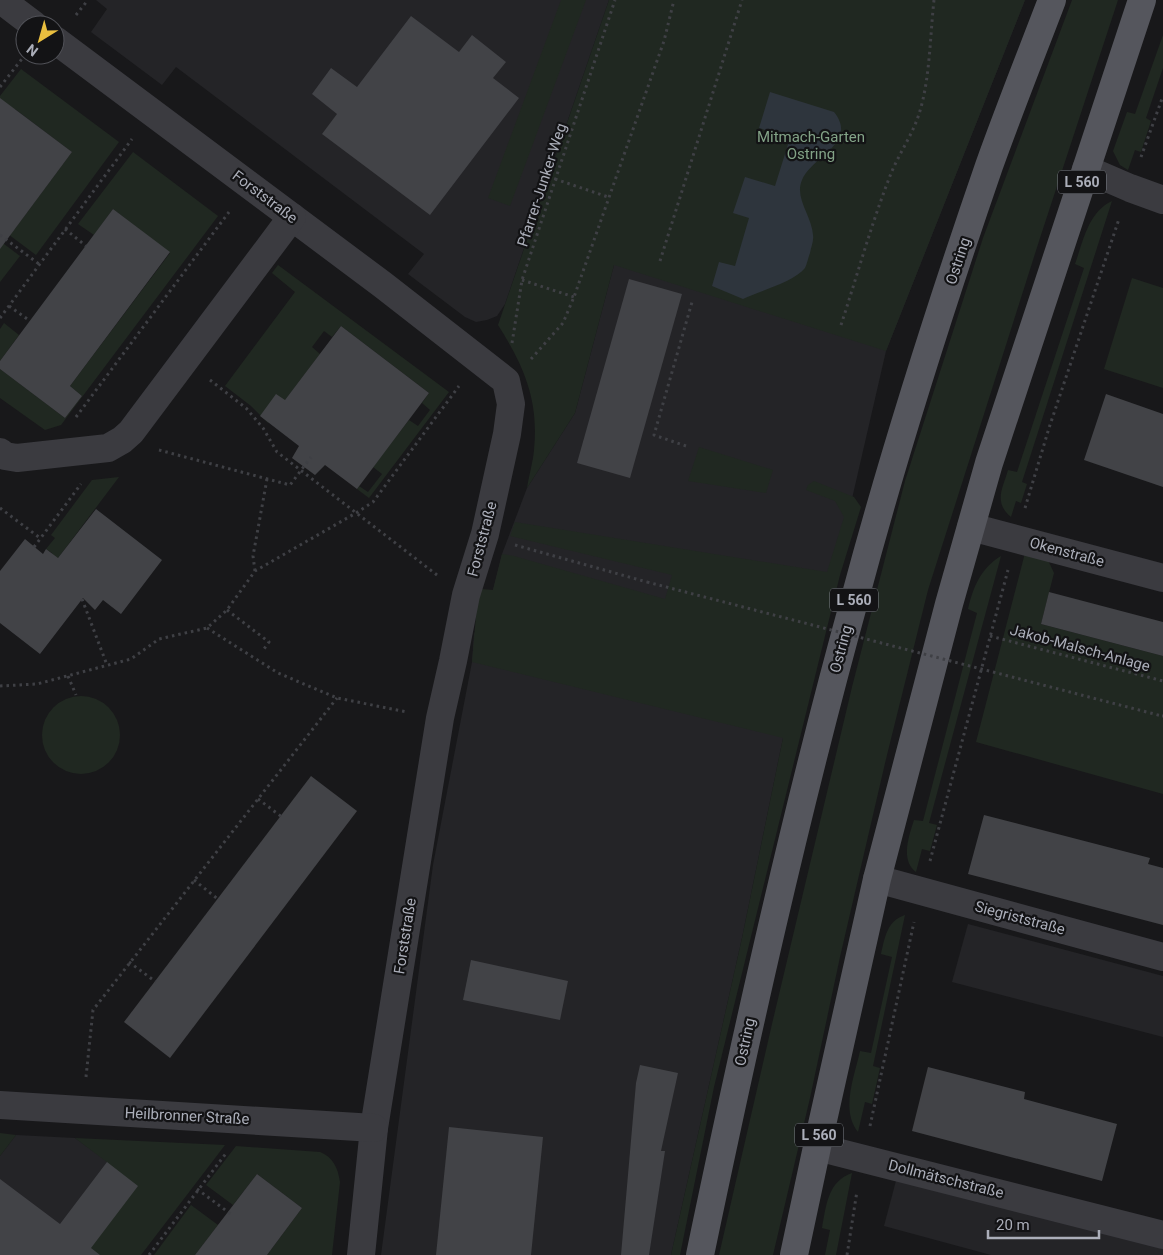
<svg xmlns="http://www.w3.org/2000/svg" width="1163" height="1255" font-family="Roboto,sans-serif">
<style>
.built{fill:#242427}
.green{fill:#202821}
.water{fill:#2e353d}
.building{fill:#424347}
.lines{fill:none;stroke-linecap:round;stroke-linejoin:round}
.path{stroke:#3f4045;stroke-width:3;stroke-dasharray:2.5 4;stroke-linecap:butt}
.minor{stroke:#3b3b40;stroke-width:28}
.major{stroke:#55565d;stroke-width:28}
.path-bridge{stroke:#3f4045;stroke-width:3;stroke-dasharray:2.5 4;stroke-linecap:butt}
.labels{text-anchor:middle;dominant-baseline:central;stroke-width:4.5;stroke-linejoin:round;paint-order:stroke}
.shield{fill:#131315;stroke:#7d8088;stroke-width:1}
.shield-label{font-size:14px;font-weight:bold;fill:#abaeb9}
.park-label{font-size:15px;fill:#83a387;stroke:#131315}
.street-label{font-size:15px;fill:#abaeb9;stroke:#131315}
</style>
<rect width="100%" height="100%" fill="#18181a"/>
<g class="built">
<polygon points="96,0 609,0 505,304 497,316 487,320 476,322 465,317 408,274 424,254 273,140 176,67 162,85 91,32 107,9"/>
<polygon points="1025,0 886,351 851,503 783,738 742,938 671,1255 381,1255 433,865 472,662 474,634 493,590 502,554 527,488 575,413 614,265"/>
<polygon points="968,924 1163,976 1163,1037 952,982"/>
<polygon points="16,1135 75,1138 109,1163 87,1250 0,1226 0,1156"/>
<polygon points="897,1177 1163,1248 1163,1255 991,1255 884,1226"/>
</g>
<g class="green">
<polygon points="561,0 586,0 510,206 488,198"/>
<path d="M609,0h416l-139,351 -272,-86 -39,148 -48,75c2,-13 6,-26 7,-38 5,-50 -10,-84 -36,-125z"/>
<polygon points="1072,0 1118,0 1040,238 928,590 886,759 840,957 810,1098 773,1255 719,1255 772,1024 852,687 905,481 983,238"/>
<polygon points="1163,35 1163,68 1146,118 1151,121 1141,152 1135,150 1128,170 1120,165 1113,151 1127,112 1135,114"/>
<polygon points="21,69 119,142 36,255 0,228 0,220 14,230 72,152 15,109 0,129 0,96"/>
<polygon points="133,152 218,216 61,425 45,430 0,398 0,369 65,418 82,396 70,386 170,253 113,209 94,235 78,224"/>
<path d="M1112,201l-90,281 5,2 -6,19 -5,-2 -5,16c-18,-15 -8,-29 -3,-47l9,2 67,-204 -9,-4c8,-22 13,-52 37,-63z"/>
<polygon points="0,241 20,256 0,282"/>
<polygon points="278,265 449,392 369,498 357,489 359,486 368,492 382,474 373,467 409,420 418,426 430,410 422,403 429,393 341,326 332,337 324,331 312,347 320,354 268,423 251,406 225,386 295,292 272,273"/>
<polygon points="1132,278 1163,288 1163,388 1104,369"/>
<polygon points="4,323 19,335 0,361 0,329"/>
<polygon points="699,447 773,470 766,493 688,481"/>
<polygon points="119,477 55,562 52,553 46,549 55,538 51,535 92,480"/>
<polygon points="814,481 854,497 861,507 840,575 714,1087 680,1255 671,1255 742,938 783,738 472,662 477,604 481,589 493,590 502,554 514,556 665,599 672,575 510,536 515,522 827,572 844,517 835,501 806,490 808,485"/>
<polygon points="1025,553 1047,558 1054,573 1041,624 1163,656 1163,794 976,742"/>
<path d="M1001,556l-72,267 8,2 -7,26 -8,-2 -6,23c-16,-12 -7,-36 -2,-52l9,1 54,-208 -9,-4c5,-22 13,-41 33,-53z"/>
<circle cx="81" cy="735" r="39"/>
<path d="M905,915l-32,151 7,2 -8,36 -7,-2 -7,30c-18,-22 -3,-57 2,-81l11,2 21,-96 -11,-3c4,-17 6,-33 24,-39z"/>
<polygon points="0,1133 16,1135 0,1156"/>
<polygon points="75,1138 225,1145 141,1255 94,1255 87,1250 108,1163"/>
<path d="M236,1146l84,6c13,5 18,16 20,30l-8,73h-65l35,-47 -45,-34 -24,31 -27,-20z"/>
<path d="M852,1173l-16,82h-11l5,-25 -8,-2c4,-22 6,-47 30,-55z"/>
<polygon points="191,1205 218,1225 195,1255 154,1255"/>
</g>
<path class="water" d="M770,92l64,20c25,31 -23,45 -32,68 -8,18 10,36 11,55 1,6 -2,12 -3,18 -2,5 -3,11 -5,15 -11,14 -46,23 -62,31l-31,-13 7,-24 16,4 14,-48 -16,-5 12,-36 30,9 15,-48 -31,-10z"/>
<g class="building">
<polygon points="411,16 459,52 472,35 506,62 493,78 519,98 430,215 322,134 337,114 312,94 331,68 357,87"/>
<polygon points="0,98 72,152 0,249"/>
<polygon points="113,209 170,252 70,386 82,396 65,418 0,369 0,361"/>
<polygon points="629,279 682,294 630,478 577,463"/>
<polygon points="341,326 429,393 357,489 325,465 315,475 292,458 299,446 260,416 276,394 285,400"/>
<polygon points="1106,394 1163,414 1163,487 1084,460"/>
<polygon points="96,509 162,560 121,614 103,600 95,610 83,598 40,654 0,623 0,571 25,539 43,554 46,549 58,558"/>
<polygon points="1049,592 1163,622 1163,656 1041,624"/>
<polygon points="311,776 357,811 170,1058 124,1022"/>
<polygon points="984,815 1150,858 1148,864 1163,868 1163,925 968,874"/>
<polygon points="471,960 568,981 560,1020 463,1000"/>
<polygon points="640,1065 678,1073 661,1151 665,1151 649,1255 621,1255 636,1083"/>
<polygon points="928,1067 1025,1092 1024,1099 1117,1124 1102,1181 912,1131"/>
<polygon points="449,1127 543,1137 531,1255 436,1255"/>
<polygon points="107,1162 138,1186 91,1248 100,1255 0,1255 0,1179 60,1224"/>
<polygon points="257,1174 302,1208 267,1255 195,1255"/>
</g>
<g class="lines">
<g class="path">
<polyline points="76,15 88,0"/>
<polyline points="0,87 25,55"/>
<polyline points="1141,157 1163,96"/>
<polyline points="555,179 608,197"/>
<polyline points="65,229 86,246"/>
<polyline points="0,235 39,264"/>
<polyline points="660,261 742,0"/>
<polyline points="522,280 574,297"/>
<polyline points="9,306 30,321"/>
<polyline points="0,318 132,139"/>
<path d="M841,325c16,-49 30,-100 49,-149 8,-21 22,-40 29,-62 11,-34 11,-78 15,-114"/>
<polyline points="512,343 522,280 615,0"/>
<polyline points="531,359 563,323 574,297 664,41 674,0"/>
<polyline points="210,380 246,408 263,428 277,452 437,575"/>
<polyline points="76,417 229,212"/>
<polyline points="686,446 654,435 692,302"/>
<polyline points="159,450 290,485 311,457"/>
<polyline points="0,508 40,538"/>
<polyline points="1025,508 1049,428 1119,219"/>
<polyline points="515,545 647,582"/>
<polyline points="34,547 81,484"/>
<polyline points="255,571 253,556 267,479"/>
<polyline points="82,599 107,665"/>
<polyline points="227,610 269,642 264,649"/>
<polyline points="207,628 278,673 337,698 407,712"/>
<polyline points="990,636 1163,681"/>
<polyline points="68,676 76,695"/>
<polyline points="0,686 37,684 131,659 159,639 207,628 227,610 255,571 356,513 373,502 459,386"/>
<polyline points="1162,716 1163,716"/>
<polyline points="258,799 282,817"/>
<polyline points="930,861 1008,570"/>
<polyline points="194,880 219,900"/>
<polyline points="129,962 156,982"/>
<polyline points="86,1077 93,1010 337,698"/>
<polyline points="870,1126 914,922"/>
<polyline points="197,1189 232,1215"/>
<polyline points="149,1255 227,1152"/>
<polyline points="847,1255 857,1191"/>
</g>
<g class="minor">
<polyline points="1,0 34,25"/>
<polyline points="55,40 383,285 506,381 511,404 507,434 485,534 466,595 453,661 440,718 374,1128 361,1255"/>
<polyline points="1086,169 1130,188 1163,200"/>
<polyline points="0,452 5,456 17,458 108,448 122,440 131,432 292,217"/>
<polyline points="971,527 1163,578"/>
<polyline points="877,879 1163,957"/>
<polyline points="0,1105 374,1128"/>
<polyline points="817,1147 1163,1235"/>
</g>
<g class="major">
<path d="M700,1255c46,-220 95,-440 155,-657 39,-146 85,-290 134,-432 20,-56 42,-111 63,-166"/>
<polyline points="794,1255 817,1147 877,879 949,604 989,463 1142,0"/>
</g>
<polyline class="path-bridge" points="647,582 1162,716"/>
</g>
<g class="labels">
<g class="shield">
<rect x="1058" y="170.5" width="48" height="23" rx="4"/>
<rect x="830" y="588.5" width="48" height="23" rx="4"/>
<rect x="795" y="1123.5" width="48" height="23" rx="4"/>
</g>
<g class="shield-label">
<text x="1082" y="182">L 560</text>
<text x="854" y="600">L 560</text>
<text x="819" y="1135">L 560</text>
</g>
<g class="park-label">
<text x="811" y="137">Mitmach-Garten<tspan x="811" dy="17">Ostring</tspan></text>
</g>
<g class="street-label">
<text transform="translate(542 185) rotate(-72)">Pfarrer-Junker-Weg</text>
<text transform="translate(265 197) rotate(37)">Forststraße</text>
<text transform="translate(958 261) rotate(-72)">Ostring</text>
<text transform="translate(482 539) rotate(-75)">Forststraße</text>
<text transform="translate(1067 552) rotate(15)">Okenstraße</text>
<text transform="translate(1080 648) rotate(15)">Jakob-Malsch-Anlage</text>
<text transform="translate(841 649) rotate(-75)">Ostring</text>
<text transform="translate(1020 918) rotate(15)">Siegriststraße</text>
<text transform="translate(405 936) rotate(-81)">Forststraße</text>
<text transform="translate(745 1042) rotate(-78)">Ostring</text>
<text transform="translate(187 1116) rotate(3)">Heilbronner Straße</text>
<text transform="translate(946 1179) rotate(14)">Dollmätschstraße</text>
</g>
</g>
<g transform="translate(40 40) rotate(217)"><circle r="24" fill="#131315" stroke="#505157"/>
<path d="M0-4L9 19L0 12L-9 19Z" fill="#eabf3f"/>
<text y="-8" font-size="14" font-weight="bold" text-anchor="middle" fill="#abaeb9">N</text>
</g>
<path d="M988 1230v8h111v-8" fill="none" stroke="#abaeb9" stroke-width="2.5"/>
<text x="996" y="1230" font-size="15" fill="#abaeb9" stroke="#131315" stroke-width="4" paint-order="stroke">20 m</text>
</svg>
